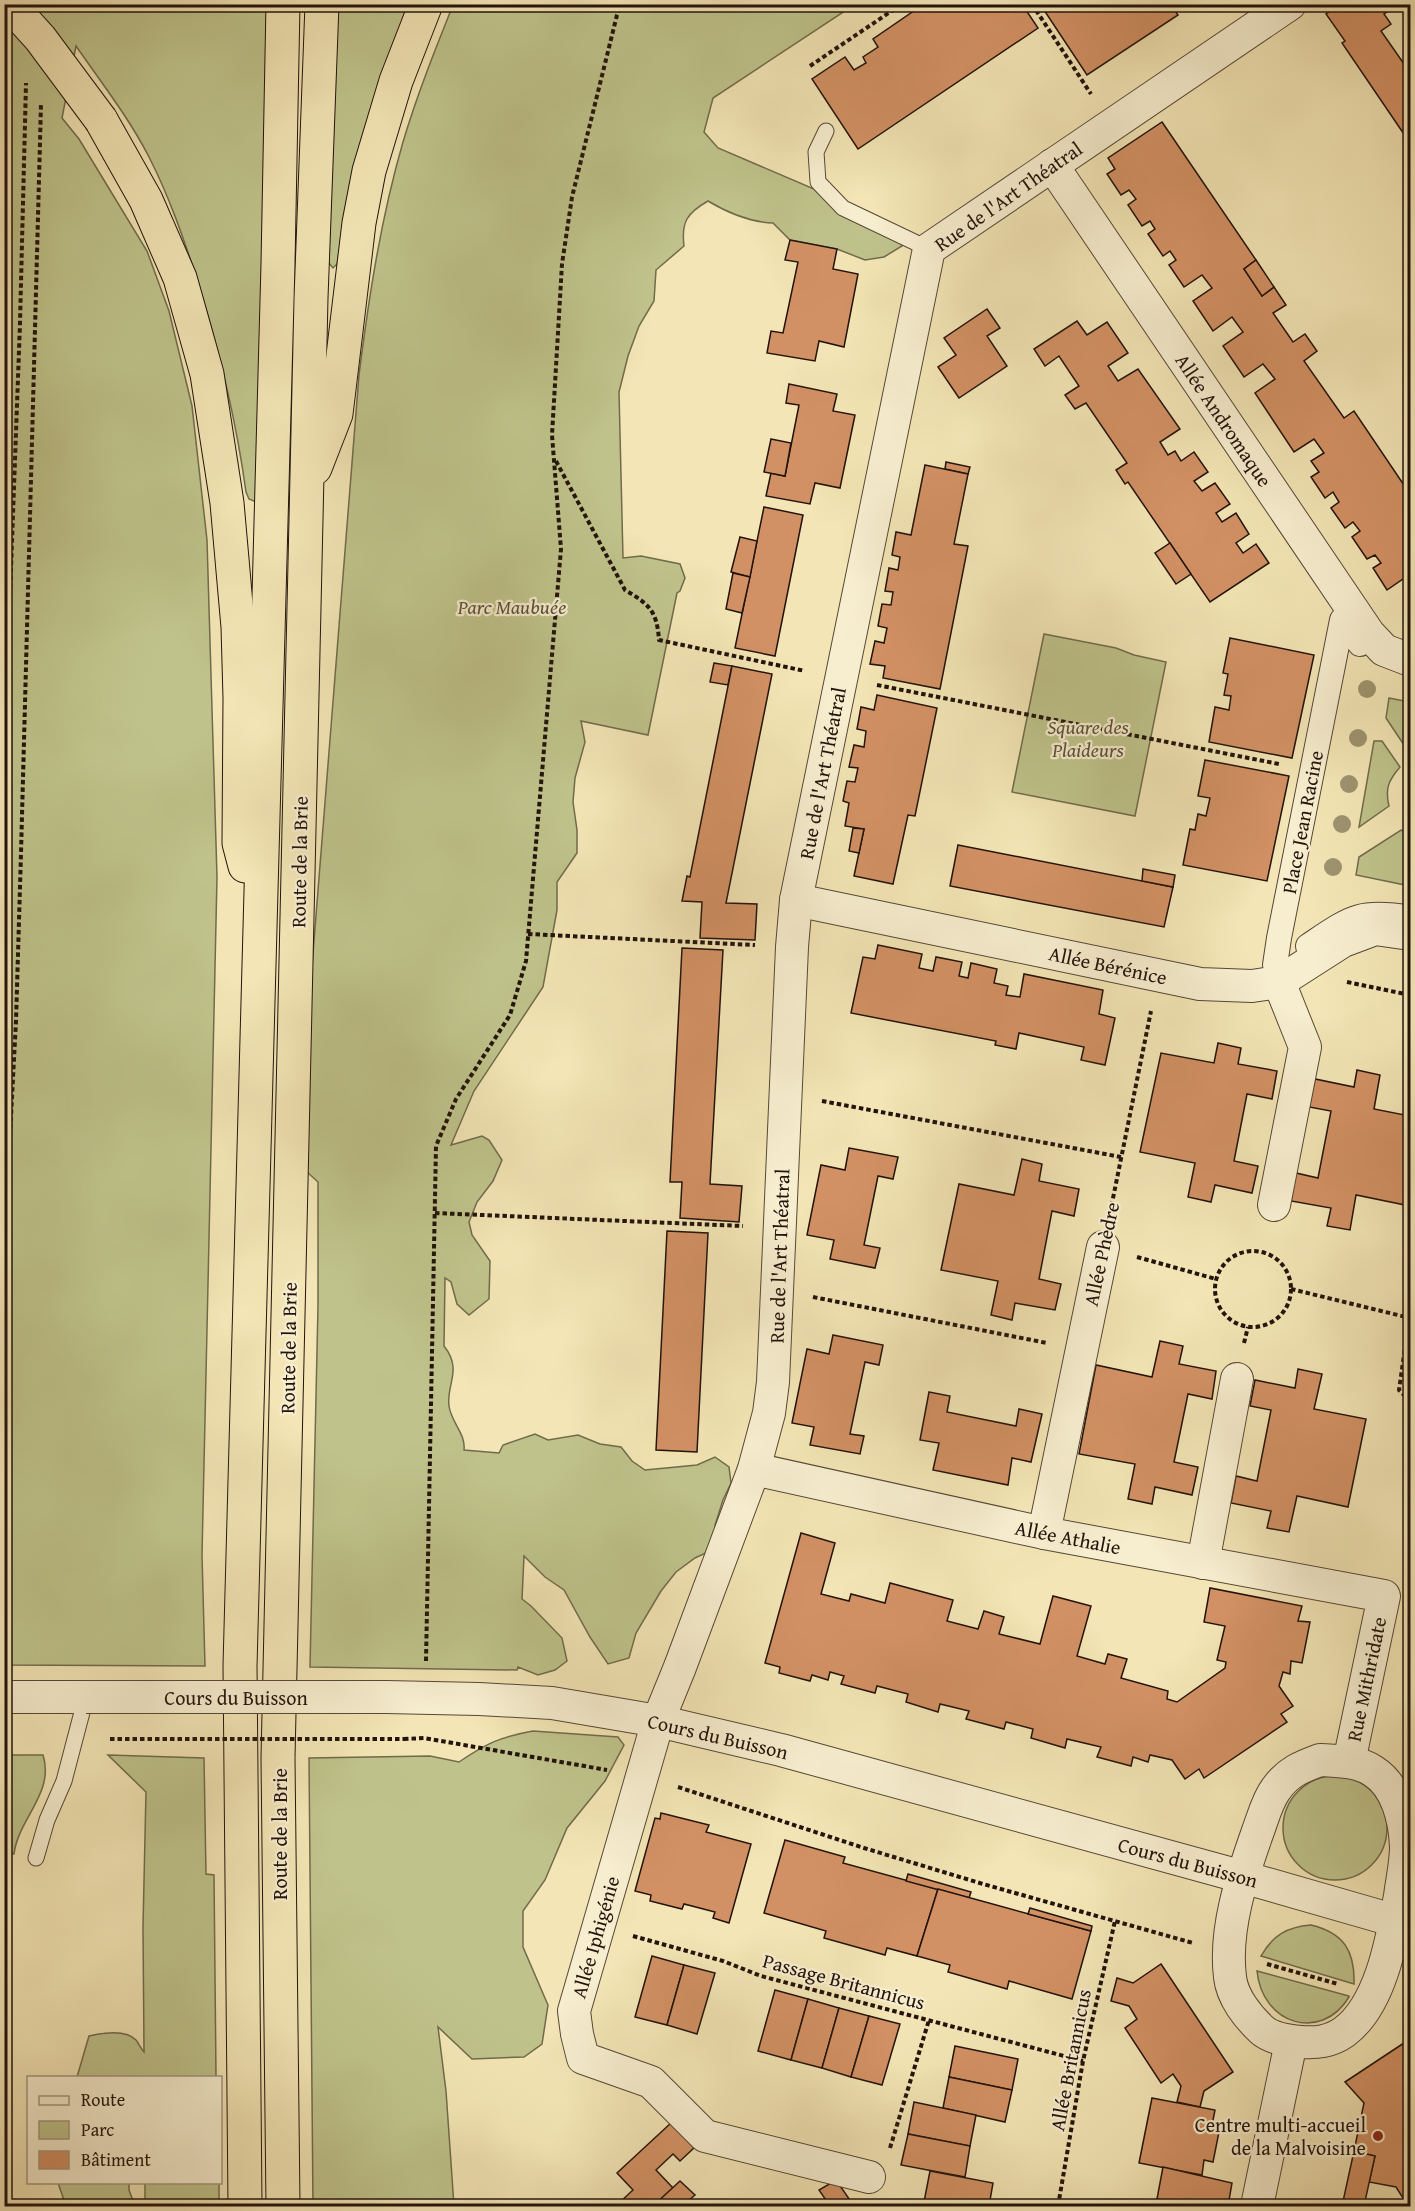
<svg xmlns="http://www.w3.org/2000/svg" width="1415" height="2211" font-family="'Gentium Book Plus',serif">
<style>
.green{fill:#bfc38b;stroke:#706b4c;stroke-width:1.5}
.building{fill:#d29164;stroke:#22130c;stroke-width:1.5}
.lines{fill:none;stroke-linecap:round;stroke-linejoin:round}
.service-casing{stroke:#564836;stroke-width:17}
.pedestrian-casing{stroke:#564836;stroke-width:26}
.minor-casing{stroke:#564836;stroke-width:34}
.trunk-casing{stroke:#22130c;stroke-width:35}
.path{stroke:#22130c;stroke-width:4;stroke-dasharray:4.5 3;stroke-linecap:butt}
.service{stroke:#f7eecf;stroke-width:15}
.pedestrian{stroke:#f7eecf;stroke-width:24}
.minor{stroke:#f7eecf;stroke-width:32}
.trunk{stroke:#f3e5b5;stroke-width:33}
.minor-bridge-casing{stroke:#564836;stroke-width:34;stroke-linecap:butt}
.trunk-bridge-casing{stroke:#22130c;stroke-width:35;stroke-linecap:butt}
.path-bridge{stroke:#22130c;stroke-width:4;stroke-dasharray:4.5 3;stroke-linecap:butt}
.minor-bridge{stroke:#f7eecf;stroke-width:32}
.trunk-bridge{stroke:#f3e5b5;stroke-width:33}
.tree{fill:#9e9470}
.poi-dot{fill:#8f2418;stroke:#f7eecf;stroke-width:2}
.labels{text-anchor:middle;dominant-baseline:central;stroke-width:4.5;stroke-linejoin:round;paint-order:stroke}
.street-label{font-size:20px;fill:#22130c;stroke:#f7eecf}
.park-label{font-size:20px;font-style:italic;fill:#595138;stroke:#f7eecf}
.poi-label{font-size:20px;fill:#22130c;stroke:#f7eecf;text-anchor:end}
</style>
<rect width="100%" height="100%" fill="#f3e5b5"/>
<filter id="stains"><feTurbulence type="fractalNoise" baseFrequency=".00333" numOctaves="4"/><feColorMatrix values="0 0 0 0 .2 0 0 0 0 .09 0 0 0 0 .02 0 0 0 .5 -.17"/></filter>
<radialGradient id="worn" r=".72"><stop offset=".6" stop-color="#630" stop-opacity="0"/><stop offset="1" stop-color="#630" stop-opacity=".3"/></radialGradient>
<g class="green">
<path d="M4,5h267l-15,497 -7,-3 -3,-7c-10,-73 -27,-143 -49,-213 -14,-42 -28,-83 -48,-122 -20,-39 -48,-75 -73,-111l-14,72 17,21 68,112 22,60 23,95 15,134 10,337 -15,678 3,111 -200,-1z"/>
<polygon points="336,5 408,5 383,71 352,186 337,264 333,268 328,262"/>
<path d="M453,5h401l-141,93 -9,34 14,16 131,56 44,26 9,16 -18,11 -19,3 -28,-11 -47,-9 -17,-17c-24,-1 -45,-10 -65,-22 -21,12 -27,21 -24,45l-28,24 -2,31 -15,25 -11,30 -9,36 4,166 18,-2 39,8 5,14 -5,13 -3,2 -29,142 -67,-14 4,21 -10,36 -2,24 4,28v23l-20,29v28l-14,77 -69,104 -23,54 31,-9 7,4 13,20 -9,21 -16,21 -8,20 3,13 18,26 -1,38 -20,16 -12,-11 -6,-22 -6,-4 -1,68c19,24 2,38 5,60 2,16 17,28 15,44l35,3 4,-8 32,-11 13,6 30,-5 22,9 21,3 11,14 13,9 52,-5 18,-8 14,10 2,16 -8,17 -8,25 1,12 -8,15 -13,6 -19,14 -15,19 -25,42 -7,25 -21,6 -18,-27 -26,-47 -19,-13 -21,-21 -2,43 9,7 31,32 5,23 -12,9 -17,5 -20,-8 -1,3 -207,-3 8,-361v-124l-12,-11 4,-180 49,-616c10,-79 22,-157 44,-233 14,-47 32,-92 50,-137z"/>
<polygon points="1044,634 1116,648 1134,655 1166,662 1135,816 1012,792"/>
<polygon points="1389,698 1410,702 1410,754 1386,718"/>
<path d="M1374,741h8l18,26c-12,14 -15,22 -11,39l-30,21z"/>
<polygon points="1401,830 1410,835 1410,886 1356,875 1359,857"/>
<path d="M533,1731l85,6 6,8 -19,36 -38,47 -22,52 -22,31v36l25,58 -6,39 -18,13 -52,2 -34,-32 8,64 8,115h-141l-4,-448 121,-2 29,6c28,-19 41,-25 74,-31z"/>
<path d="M5,1755h38c12,38 -25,64 -29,99l-9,-1z"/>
<path d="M108,1755l96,3 2,116 8,1 2,202h-139l12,-41c14,-3 36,-7 47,4 3,4 5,9 8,12l-1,-125 3,-135z"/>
<circle cx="1335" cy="1828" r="52"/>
<path d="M1311,1925c33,8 44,26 43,59l-93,-28c12,-21 26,-29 50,-31z"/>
<path d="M1257,1971l92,25v1c-28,46 -87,27 -92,-26z"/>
<polygon points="58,2183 129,2183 129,2190 135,2206 66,2206"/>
<rect x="145" y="2183" width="74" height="23"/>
</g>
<g class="building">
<polygon points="924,4 937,4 938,7 942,4 1022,4 1038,28 858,149 812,79 845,57 854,70 866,63 863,57 878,47 873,39"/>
<polygon points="1040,4 1171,4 1178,15 1087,75"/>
<polygon points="1340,4 1399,4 1384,14 1391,24 1381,31 1404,64 1410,60 1410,143 1342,43 1345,41 1326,14"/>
<polygon points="1162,122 1256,260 1244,269 1262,296 1274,287 1286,305 1273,313 1293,342 1305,334 1317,351 1304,361 1344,418 1354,411 1410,494 1410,574 1387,590 1373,568 1381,563 1375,555 1367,559 1352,537 1360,531 1353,522 1345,528 1331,508 1339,502 1333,492 1325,498 1311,477 1319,472 1311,461 1324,453 1314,439 1294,452 1255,393 1275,379 1263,364 1244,377 1223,346 1243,332 1232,317 1213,331 1193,301 1212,288 1202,275 1184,287 1169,265 1176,260 1170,251 1163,256 1148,234 1155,229 1150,221 1142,226 1128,205 1136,199 1129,190 1121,195 1107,174 1115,169 1108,158"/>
<polygon points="790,240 837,249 833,269 858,274 844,347 819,341 815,361 767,353 771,331 783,333 798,262 785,260"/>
<polygon points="1256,260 1274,287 1262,296 1244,269"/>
<polygon points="987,309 1000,328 987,336 1007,366 959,398 938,367 956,355 944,338"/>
<polygon points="1077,321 1087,335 1107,322 1128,353 1108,366 1118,381 1138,369 1180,429 1160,442 1168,455 1175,451 1181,461 1194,452 1208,472 1194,481 1202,491 1215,483 1230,504 1216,513 1222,522 1236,513 1249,534 1236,543 1243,553 1256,544 1269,563 1210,602 1128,482 1125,484 1116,470 1127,463 1086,403 1075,409 1065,395 1079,386 1059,356 1045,366 1034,349"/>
<polygon points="789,384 837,394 833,411 855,415 840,488 815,483 810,504 766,496 771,473 785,476 799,405 786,403"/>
<polygon points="771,439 791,443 785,476 764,472"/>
<polygon points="946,462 970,467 968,474 945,469"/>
<polygon points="925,465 968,474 954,544 968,546 940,689 883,678 885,666 870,664 875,641 884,643 887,628 878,626 882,604 891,605 893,592 885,591 889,568 898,570 900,557 892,555 896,532 911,535"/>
<polygon points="764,507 803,515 775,656 735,648"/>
<polygon points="740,537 757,541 750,577 731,572"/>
<polygon points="1170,543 1191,574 1176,584 1155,553"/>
<polygon points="733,573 750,577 742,613 726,609"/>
<polygon points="1230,638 1314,655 1292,758 1209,742 1215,707 1229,710 1231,696 1224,695 1228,674 1223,673"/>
<polygon points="714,663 732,666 728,685 710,682"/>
<polygon points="732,666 772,674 726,903 757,904 755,940 700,938 702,902 682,901 687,876 690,877"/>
<polygon points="877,695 937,708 915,816 908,815 893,884 854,876 864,829 845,826 849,803 843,801 847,781 855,782 858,768 849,767 854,745 864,747 866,731 857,729 861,707 874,710"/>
<polygon points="1205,760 1289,776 1267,881 1183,865 1190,829 1195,830 1198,814 1206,816 1210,798 1198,796"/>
<polygon points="853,828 864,829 859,853 849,851"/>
<polygon points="958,845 1173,887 1164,927 950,886"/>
<polygon points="1143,869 1175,875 1173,887 1142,881"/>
<polygon points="878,945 922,954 919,968 933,971 936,957 962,962 959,976 968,978 971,963 997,969 994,983 1008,986 1006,995 1020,997 1024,974 1103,990 1099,1014 1115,1018 1105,1065 1081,1060 1084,1047 1019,1033 1016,1049 995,1045 996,1041 851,1013 863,957 875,959"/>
<polygon points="682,948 723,950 710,1184 742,1186 739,1222 680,1218 682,1182 670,1182"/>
<polygon points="1218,1043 1241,1048 1238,1064 1277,1071 1272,1099 1247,1094 1234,1161 1258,1166 1252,1193 1215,1185 1211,1202 1188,1197 1195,1163 1140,1152 1161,1053 1214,1063"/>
<polygon points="1357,1070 1380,1075 1374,1109 1410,1116 1410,1206 1356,1195 1350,1230 1327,1226 1331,1208 1291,1201 1296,1173 1318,1178 1331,1111 1309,1107 1315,1079 1354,1087"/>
<polygon points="849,1148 898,1157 893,1179 878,1176 864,1245 880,1248 875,1268 830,1259 834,1240 807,1235 821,1165 845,1170"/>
<polygon points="1022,1159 1042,1164 1039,1181 1079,1189 1074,1216 1052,1211 1039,1279 1061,1284 1055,1310 1015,1303 1012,1320 991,1315 998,1281 941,1270 959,1184 1014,1195"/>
<polygon points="667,1231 708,1233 697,1452 656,1450"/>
<polygon points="833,1335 883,1345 879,1365 865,1362 850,1434 864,1436 860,1454 810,1445 814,1427 792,1423 807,1349 829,1354"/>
<polygon points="1160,1341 1183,1346 1179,1364 1216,1371 1212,1399 1188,1394 1174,1462 1198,1467 1192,1495 1155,1487 1152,1504 1128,1499 1135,1464 1079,1454 1096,1365 1152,1377"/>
<polygon points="1298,1369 1322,1374 1314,1409 1366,1419 1348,1507 1297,1496 1289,1532 1267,1528 1271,1511 1231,1503 1236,1476 1257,1481 1271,1410 1250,1406 1255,1380 1295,1388"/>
<polygon points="929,1392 950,1396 947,1412 1016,1426 1019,1409 1042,1414 1031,1462 1012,1458 1008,1485 933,1470 939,1443 920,1440"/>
<polygon points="801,1533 835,1543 821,1594 849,1601 851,1594 885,1603 890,1583 953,1600 947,1621 978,1629 984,1611 1004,1617 999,1634 1040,1644 1053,1596 1091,1606 1077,1656 1105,1664 1108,1654 1127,1659 1121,1678 1168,1691 1167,1699 1177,1702 1225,1668 1226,1662 1217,1660 1225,1626 1204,1622 1210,1588 1302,1606 1298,1621 1310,1622 1302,1663 1291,1661 1290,1674 1283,1672 1279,1686 1293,1706 1281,1714 1287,1722 1204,1778 1199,1769 1185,1779 1172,1760 1150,1755 1148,1762 1133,1757 1131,1766 1097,1757 1101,1747 1067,1739 1065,1748 1031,1738 1033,1729 1006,1722 1004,1729 966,1719 969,1711 940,1704 938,1712 906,1702 908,1694 877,1686 875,1693 841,1684 844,1676 830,1672 828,1680 812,1675 810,1681 779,1673 780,1667 765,1663"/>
<polygon points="661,1813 709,1825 706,1832 751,1844 729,1923 713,1918 715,1912 684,1904 682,1909 650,1901 651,1895 635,1891 655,1818 660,1819"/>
<polygon points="785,1840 845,1857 843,1863 938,1889 917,1956 887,1948 885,1955 824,1938 826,1931 764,1913"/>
<polygon points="908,1874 971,1892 969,1898 906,1881"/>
<polygon points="938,1889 1091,1931 1072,1999 1009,1981 1007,1989 948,1972 950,1965 917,1956"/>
<polygon points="1030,1908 1092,1926 1091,1931 1028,1914"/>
<polygon points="652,1956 684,1965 667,2025 635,2017"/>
<polygon points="1161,1964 1233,2072 1204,2091 1200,2107 1177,2102 1181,2086 1173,2074 1161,2083 1125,2028 1137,2019 1129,2006 1111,2001 1117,1978 1133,1983"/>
<polygon points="684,1965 715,1973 697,2034 667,2025"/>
<polygon points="775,1990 808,1999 791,2060 758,2051"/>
<polygon points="808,1999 839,2008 822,2068 791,2060"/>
<polygon points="839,2008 869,2016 851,2077 822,2068"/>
<polygon points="869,2016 900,2024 882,2085 851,2077"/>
<polygon points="1410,2039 1410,2096 1404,2100 1410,2108 1410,2206 1408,2206 1396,2187 1369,2182 1375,2156 1354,2151 1364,2103 1345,2082"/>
<polygon points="955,2046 1018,2059 1012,2090 949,2077"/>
<polygon points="949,2077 1012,2090 1005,2122 943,2108"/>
<polygon points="1152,2098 1215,2110 1212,2125 1220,2127 1213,2162 1204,2160 1202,2175 1139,2163"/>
<polygon points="914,2102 976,2115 970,2146 908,2134"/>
<polygon points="672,2122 694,2148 680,2161 673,2154 656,2170 673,2188 653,2206 622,2206 619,2203 633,2190 617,2173"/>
<polygon points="908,2134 970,2146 965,2177 901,2165"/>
<polygon points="1354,2151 1375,2156 1364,2206 1342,2206"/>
<polygon points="1163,2167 1232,2183 1228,2206 1189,2206 1157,2199"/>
<polygon points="930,2171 993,2183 989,2206 948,2206 924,2202"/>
<polygon points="836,2180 854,2206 830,2206 819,2190"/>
<polygon points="680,2181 695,2195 682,2206 653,2206"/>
<polygon points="1157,2199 1189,2206 1155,2206"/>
</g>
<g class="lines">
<g class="service-casing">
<g id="service">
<polyline points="826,131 816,152 818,182 843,208 929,249"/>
<polyline points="36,1858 47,1820 64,1781 86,1697"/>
</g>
</g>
<g class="pedestrian-casing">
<g id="pedestrian">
<path d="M1308,946c42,-28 51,-37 102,-28"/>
<polyline points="1275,965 1279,938 1342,620 1360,644"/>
</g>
</g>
<g class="minor-casing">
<g id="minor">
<polyline points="1052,165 1369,634 1384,650 1410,660"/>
<polyline points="796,900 1200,984 1252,986 1279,982 1343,941 1375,929 1410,934"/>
<polyline points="1274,1205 1305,1047 1279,982"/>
<polyline points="754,1469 1044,1533 1384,1596 1349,1762"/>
<polyline points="1044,1533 1103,1247"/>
<polyline points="1203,1563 1237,1379"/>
<polyline points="4,1697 86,1697"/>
<polyline points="386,1697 479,1699 552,1703 658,1721 781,1750 1243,1877 1410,1925"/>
<path d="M1320,1760c17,1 38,1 53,11 24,15 32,49 33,76 0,16 -4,33 -6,49 -8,43 -19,109 -56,136 -14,10 -28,11 -43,10 -12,-1 -30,-4 -39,-12 -14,-13 -30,-33 -32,-53 -6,-48 12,-101 28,-146 5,-13 9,-30 18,-42 12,-17 25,-22 44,-29z"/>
<polyline points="869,2177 705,2136 651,2082 583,2058 577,2034 574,2011 658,1721 680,1667 754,1469 769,1413 773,1382 792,947 796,900 929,249 1290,4"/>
<polyline points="1257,2206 1291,2042"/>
</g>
</g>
<g class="trunk-casing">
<g id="trunk">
<polyline points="101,120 146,200 180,278 207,374 227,503 238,627 240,698 239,843 245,866"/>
<polyline points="315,468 336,414 359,223 369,171 396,81 426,4"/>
<polyline points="245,2206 240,1666 278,264 283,4"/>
<polyline points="283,2206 278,1758 311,298 322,4"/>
</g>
</g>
<g class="path">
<polyline points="1032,4 1091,94"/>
<polyline points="810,66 902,4"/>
<path d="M556,461l69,129c24,14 32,21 34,50l146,31"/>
<polyline points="877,685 1279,764"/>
<polyline points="4,760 20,323 26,83"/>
<polyline points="528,934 755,945"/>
<polyline points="1347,982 1410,995"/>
<polyline points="822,1101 1121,1157"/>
<polyline points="435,1213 743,1226"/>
<polyline points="1110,1213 1151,1011"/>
<polyline points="4,1249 16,1021 21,853 41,104"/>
<circle cx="1253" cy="1289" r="38"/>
<polyline points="1137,1257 1216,1279"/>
<polyline points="1291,1289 1410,1318"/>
<polyline points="813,1297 1047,1343"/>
<polyline points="1410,1313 1399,1390 1410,1401"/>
<polyline points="1244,1343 1248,1327"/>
<polyline points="426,1661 436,1146 456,1099 510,1015 526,961 561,549 552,435 562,264 572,197 617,15 622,4"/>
<polyline points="404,1739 424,1738 607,1770"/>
<polyline points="678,1787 864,1848 983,1884 1193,1943"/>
<polyline points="633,1936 723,1961 761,1976 1083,2061"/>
<polyline points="1267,1964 1338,1984"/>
<polyline points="890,2148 929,2020"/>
<polyline points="1058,2206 1083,2061 1115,1921"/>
</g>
<use href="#service" class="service"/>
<use href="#pedestrian" class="pedestrian"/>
<use href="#minor" class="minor"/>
<use href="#trunk" class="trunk"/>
<g class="minor-bridge-casing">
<polyline id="minor-bridge" points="86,1697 386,1697"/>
</g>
<g class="trunk-bridge-casing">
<polyline id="trunk-bridge" points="9,4 40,38 101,120"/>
</g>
<polyline class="path-bridge" points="110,1739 404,1739"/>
<use href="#minor-bridge" class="minor-bridge"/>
<use href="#trunk-bridge" class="trunk-bridge"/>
</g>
<g class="tree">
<circle cx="1367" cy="689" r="9"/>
<circle cx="1358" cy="738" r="9"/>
<circle cx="1349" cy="784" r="9"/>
<circle cx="1342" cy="824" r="9"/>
<circle cx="1333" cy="867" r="9"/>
</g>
<circle class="poi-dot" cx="1378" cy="2136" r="6"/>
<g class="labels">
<g class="street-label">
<text transform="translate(1008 196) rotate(-35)">Rue de l'Art Théatral</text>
<text transform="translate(1224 420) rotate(56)">Allée Andromaque</text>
<text transform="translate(822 773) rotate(-79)">Rue de l'Art Théatral</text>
<text transform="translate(1302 822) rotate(-79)">Place Jean Racine</text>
<text transform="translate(299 862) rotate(-89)">Route de la Brie</text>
<text transform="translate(1108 965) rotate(12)">Allée Bérénice</text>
<text transform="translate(1101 1254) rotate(-78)">Allée Phèdre</text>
<text transform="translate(779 1256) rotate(-88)">Rue de l'Art Théatral</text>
<text transform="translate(288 1348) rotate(-89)">Route de la Brie</text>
<text transform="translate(1068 1537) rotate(11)">Allée Athalie</text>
<text transform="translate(1366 1679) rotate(-78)">Rue Mithridate</text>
<text x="236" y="1697">Cours du Buisson</text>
<text transform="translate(718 1736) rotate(13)">Cours du Buisson</text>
<text transform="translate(279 1834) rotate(-90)">Route de la Brie</text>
<text transform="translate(1188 1862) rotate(15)">Cours du Buisson</text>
<text transform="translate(595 1937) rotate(-74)">Allée Iphigénie</text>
<text transform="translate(844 1981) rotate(15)">Passage Britannicus</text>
<text transform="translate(1070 2060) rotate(-79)">Allée Britannicus</text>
</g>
<g class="park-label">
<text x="512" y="606">Parc Maubuée</text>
<text x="1088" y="726">Square des<tspan x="1088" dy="23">Plaideurs</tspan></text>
</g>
<g class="poi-label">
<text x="1366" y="2124">Centre multi-accueil<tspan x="1366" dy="23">de la Malvoisine</tspan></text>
</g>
</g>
<rect width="1415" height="2211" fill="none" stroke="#f3e5b5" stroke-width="24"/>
<rect x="6" y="6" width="1403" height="2199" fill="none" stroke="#22130c" stroke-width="3"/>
<rect x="12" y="12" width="1391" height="2187" fill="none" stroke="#22130c" stroke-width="1.5"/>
<rect x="27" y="2076" width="195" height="108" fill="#f7eecf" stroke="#a29681" stroke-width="1.5"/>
<rect x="39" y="2096" width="30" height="9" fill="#f7eecf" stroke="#a29681" stroke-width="1.5"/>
<text x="81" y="2106" font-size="18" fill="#22130c">Route</text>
<rect x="39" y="2121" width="30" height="18" fill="#bfc38b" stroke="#a29681" stroke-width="1.5"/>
<text x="81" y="2136" font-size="18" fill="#22130c">Parc</text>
<rect x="39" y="2151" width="30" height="18" fill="#d29164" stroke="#a29681" stroke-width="1.5"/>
<text x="81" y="2166" font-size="18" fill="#22130c">Bâtiment</text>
<rect width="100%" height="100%" filter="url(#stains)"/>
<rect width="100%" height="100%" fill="url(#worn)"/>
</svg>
